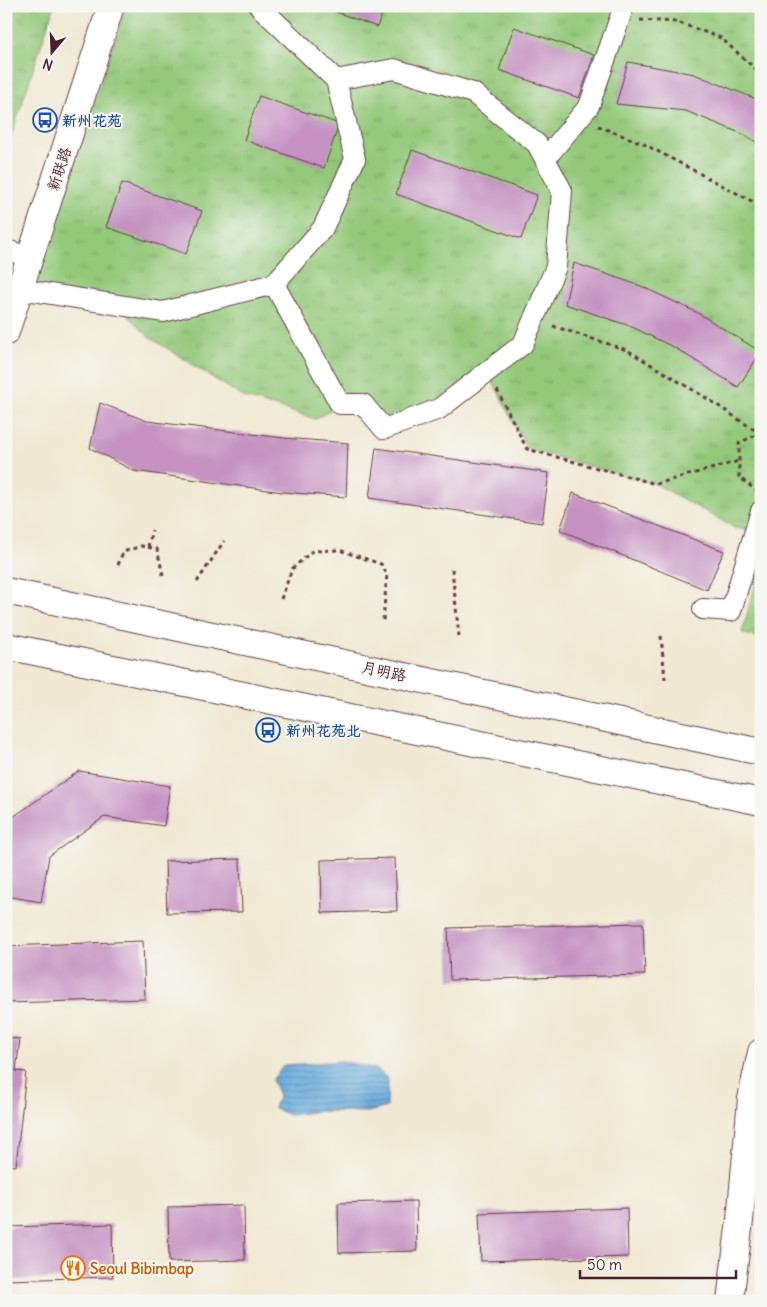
<svg xmlns="http://www.w3.org/2000/svg" width="767" height="1307" font-family="Delius,'LXGW WenKai TC',sans-serif">
<style>
.grass{fill:url(#grass-tufts);stroke:#6f7452}
.water{fill:url(#water-rules);stroke:#5a6584}
.building{fill:#c592c2}
.lines{fill:none;stroke-linecap:round;stroke-linejoin:round}
.minor-casing{stroke:#633d44;stroke-width:22}
.tertiary-casing{stroke:#633d44;stroke-width:28}
.path{stroke:#633d44;stroke-width:3;stroke-dasharray:4 4;stroke-linecap:butt}
.minor{stroke:#fff;stroke-width:20}
.tertiary{stroke:#fff;stroke-width:26}
.labels{text-anchor:middle;dominant-baseline:central;stroke-width:4;stroke-linejoin:round;paint-order:stroke}
.transit-label{font-size:15px;font-weight:bold;fill:#164399;stroke:#f6f6f2;text-anchor:start}
.street-label{font-size:15px;fill:#4a1f2b;stroke:#f6f6f2}
.food-label{font-size:15px;font-weight:bold;fill:#c56008;stroke:#f6f6f2;text-anchor:start}
</style>
<defs>
<pattern id="grass-tufts" width="24" height="20" patternUnits="userSpaceOnUse" patternTransform="scale(1.25)"><rect width="24" height="20" fill="#94c97a"/><path d="M3 7l-1-3M5 7V3M7 7l1-3M15 17l-1-3M17 17v-4M19 17l1-3" fill="none" stroke="#81ac6a"/></pattern>
<pattern id="water-rules" width="6" height="5" patternUnits="userSpaceOnUse" patternTransform="scale(1.25)"><rect width="6" height="5" fill="#69abdd"/><path d="M0 2.5h6" fill="none" stroke="#588bb3"/></pattern>
</defs>
<rect width="100%" height="100%" fill="#f6f6f2"/>
<filter id="ink" filterUnits="userSpaceOnUse"><feTurbulence type="fractalNoise" baseFrequency=".02" numOctaves="2"/><feDisplacementMap in="SourceGraphic" scale="10" xChannelSelector="R" yChannelSelector="G"/><feConvolveMatrix kernelMatrix="1 2 1 2 8 2 1 2 1" color-interpolation-filters="sRGB"/></filter>
<filter id="wash" filterUnits="userSpaceOnUse"><feTurbulence type="fractalNoise" baseFrequency=".0096" numOctaves="4" result="noise"/><feDisplacementMap in="SourceGraphic" scale="20" xChannelSelector="R" yChannelSelector="G"/><feGaussianBlur stdDeviation="1.12" result="paint"/><feColorMatrix in="noise" values="0 0 0 0 0 0 0 0 0 0 0 0 0 0 0 0 0 1.4 0 .05"/><feComposite in="paint" operator="in"/></filter>
<g filter="url(#wash)">
<rect width="100%" height="100%" fill="#f0e8d2"/>
<g class="grass">
<polygon points="6,6 54,6 6,152"/>
<polygon points="126,6 761,6 761,531 735,528 656,484 527,449 488,372 384,429 362,404 340,404 316,419 243,397 148,336 117,305 32,291"/>
<polygon points="761,562 761,639 742,633"/>
</g>
<polygon class="water" points="342,1061 376,1069 388,1079 387,1107 368,1112 320,1111 289,1115 274,1108 279,1095 272,1080 284,1065"/>
<g id="blocks">
<g class="building">
<polygon points="320,6 385,6 377,27"/>
<polygon points="514,27 594,55 579,98 499,70"/>
<polygon points="628,62 694,74 761,101 761,145 745,135 686,111 616,104"/>
<polygon points="259,96 339,124 324,168 244,140"/>
<polygon points="412,150 537,195 521,239 396,194"/>
<polygon points="122,183 202,211 186,254 106,227"/>
<polygon points="574,263 641,286 698,313 761,352 738,387 675,348 630,326 565,304"/>
<polygon points="100,403 147,421 284,438 348,443 346,497 282,492 134,471 90,448"/>
<polygon points="376,448 549,473 542,523 369,498"/>
<polygon points="573,493 724,551 707,590 560,530"/>
<polygon points="79,771 170,786 164,826 104,817 49,856 41,902 6,896 6,842 10,819"/>
<polygon points="395,858 397,911 322,913 321,860"/>
<polygon points="240,859 242,912 167,913 165,861"/>
<polygon points="643,923 645,975 450,980 448,928"/>
<polygon points="143,941 145,999 6,1003 6,946"/>
<polygon points="6,1038 20,1039 16,1071 26,1072 16,1166 6,1165"/>
<polygon points="416,1201 417,1251 339,1253 338,1203"/>
<polygon points="244,1205 245,1260 169,1262 168,1207"/>
<polygon points="627,1208 628,1257 481,1261 479,1213"/>
<polygon points="112,1224 113,1277 6,1280 6,1227"/>
</g>
</g>
</g>
<g filter="url(#ink)">
<use href="#blocks" fill-opacity="0" stroke="#633d44" stroke-width="1"/>
<g class="lines">
<g class="minor-casing">
<g id="minor">
<polyline points="545,159 589,106 624,6"/>
<polyline points="6,250 30,257"/>
<polyline points="274,284 340,404 363,404 384,429 439,409 523,344 556,267 562,191 537,144 473,93 394,69 336,80"/>
<polyline points="18,294 32,291 163,312 274,284 323,228 355,159 336,80 259,6"/>
<polyline points="703,609 731,611 761,511"/>
</g>
</g>
<g class="tertiary-casing">
<g id="tertiary">
<polyline points="6,332 111,6"/>
<polyline points="6,591 761,752"/>
<polyline points="6,646 761,802"/>
<polyline points="730,1301 740,1220 751,1099 761,1052"/>
</g>
</g>
<g class="path">
<polyline points="640,20 677,22 721,38 761,74"/>
<polyline points="598,126 642,143 761,206"/>
<polyline points="553,326 627,350 711,401 759,433"/>
<polyline points="497,390 527,449 656,484 739,461"/>
<polyline points="758,492 739,477 739,443 760,433"/>
<polyline points="148,547 152,530"/>
<polyline points="118,565 123,552 141,546 157,549 163,575"/>
<polyline points="452,569 459,636"/>
<polyline points="197,582 224,541"/>
<polyline points="281,599 292,569 312,551 339,550 381,564 387,574 383,621"/>
<polyline points="661,636 665,679"/>
</g>
<use href="#minor" class="minor"/>
<use href="#tertiary" class="tertiary"/>
</g>
</g>
<defs>
<g id="bus-ring" transform="scale(1.25)"><circle r="9.5" fill="#f6f6f2" stroke="#1a4fb4" stroke-width="1.5"/><path d="M-5-6H5V4H4V6H2V4H-2V6H-4V4H-5ZM-3.5-4V0h7V-4ZM-3.5 1.2v1.5H-2V1.2ZM2 1.2v1.5H3.5V1.2Z" fill="#1a4fb4"/></g>
<g id="restaurant-ring" transform="scale(1.25)"><circle r="9.5" fill="#f6f6f2" stroke="#e8710a" stroke-width="1.5"/><path d="M-5-6h1v4h1v-4h1v4h1v-4h1v5L-1.5 .5V6h-2V.5L-5-1ZM5-6V6H3V1.5H1.5Q1.5-4 5-6Z" fill="#e8710a"/></g>
</defs>
<g fill-rule="evenodd">
<use href="#bus-ring" x="45" y="120"/>
<use href="#bus-ring" x="268" y="730"/>
<use href="#restaurant-ring" x="73" y="1268"/>
</g>
<g class="labels">
<g class="transit-label">
<text x="62" y="120">新州花苑</text>
<text x="286" y="730">新州花苑北</text>
</g>
<g class="street-label">
<text transform="translate(59 169) rotate(-72)">新联路</text>
<text transform="translate(384 671) rotate(12)">月明路</text>
</g>
<g class="food-label">
<text x="90" y="1268">Seoul Bibimbap</text>
</g>
</g>
<rect width="767" height="1307" fill="none" stroke="#f6f6f2" stroke-width="25"/>
<g transform="translate(52 52) rotate(199)" stroke="#f6f6f2" stroke-width="4" paint-order="stroke">
<path d="M0-4L9 19L0 12L-9 19Z" fill="#4a1f2b"/>
<text y="-8" font-size="14" font-weight="bold" text-anchor="middle" fill="#4a1f2b">N</text>
</g>
<path d="M580 1270v8h156v-8" fill="none" stroke="#4a1f2b" stroke-width="2.5"/>
<text x="587" y="1270" font-size="15" fill="#4a1f2b" stroke="#f6f6f2" stroke-width="4" paint-order="stroke">50 m</text>
</svg>
